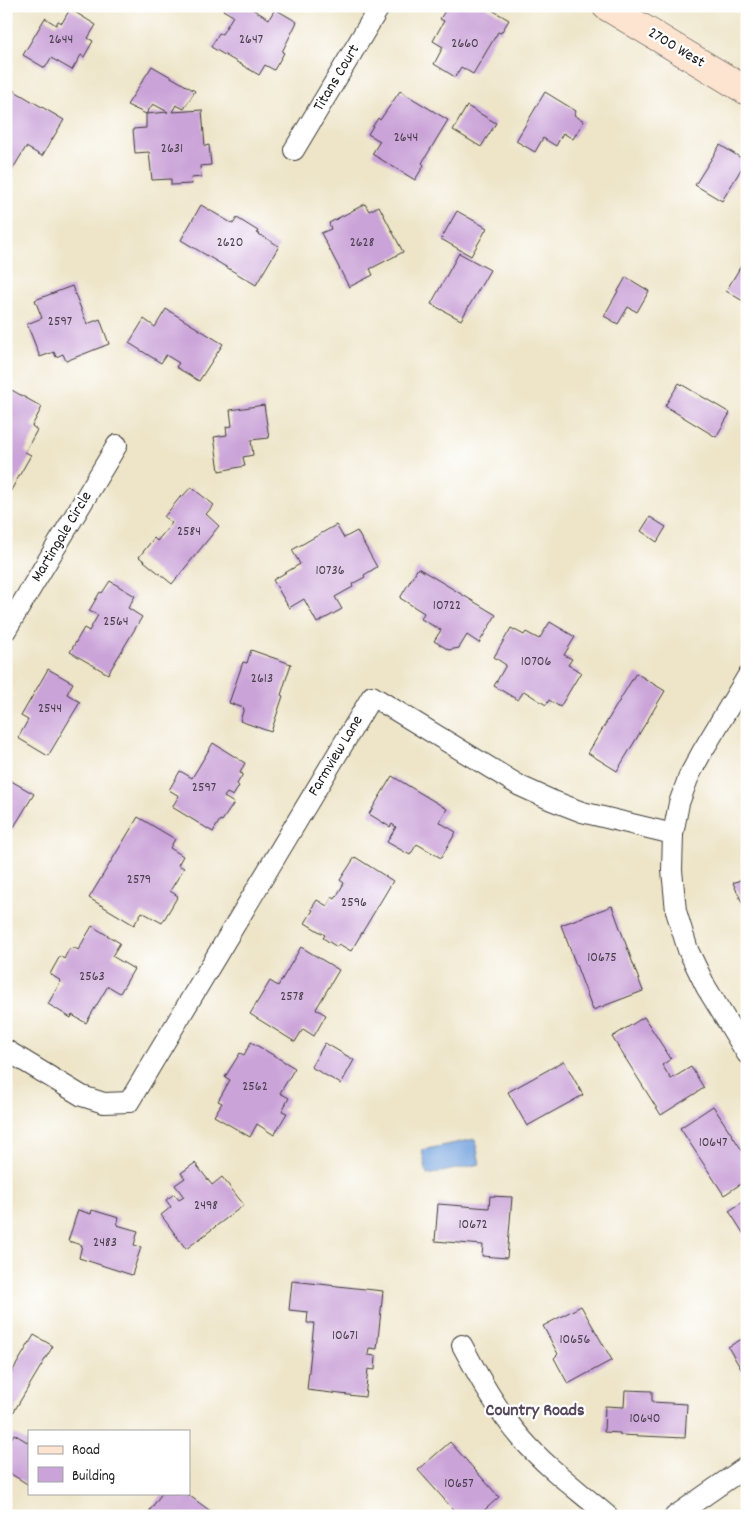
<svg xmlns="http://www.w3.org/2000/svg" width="753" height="1522" font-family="Dekko,sans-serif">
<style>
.water{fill:#76a4de;stroke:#49607d}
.building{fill:#caa3d8;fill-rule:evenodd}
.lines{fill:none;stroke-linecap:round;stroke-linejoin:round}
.minor-casing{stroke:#3c3a36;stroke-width:22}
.secondary-casing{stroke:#3c3a36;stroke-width:29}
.minor{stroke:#fff;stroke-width:20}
.secondary{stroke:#fde4d1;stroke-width:28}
.labels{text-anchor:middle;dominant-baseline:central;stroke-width:4.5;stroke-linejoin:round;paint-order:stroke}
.number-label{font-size:14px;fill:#483e4b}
.street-label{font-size:16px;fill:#1c1c1c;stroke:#fff}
.neighbourhood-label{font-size:18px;font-weight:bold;fill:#594b5e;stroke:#fff}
</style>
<rect width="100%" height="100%" fill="#fff"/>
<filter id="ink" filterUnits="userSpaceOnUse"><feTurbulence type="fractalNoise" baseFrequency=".02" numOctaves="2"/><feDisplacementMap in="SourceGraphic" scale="10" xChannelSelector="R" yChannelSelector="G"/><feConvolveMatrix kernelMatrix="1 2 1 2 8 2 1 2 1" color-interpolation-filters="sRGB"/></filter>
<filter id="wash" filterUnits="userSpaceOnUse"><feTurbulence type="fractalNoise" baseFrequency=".0096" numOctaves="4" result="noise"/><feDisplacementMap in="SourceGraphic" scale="20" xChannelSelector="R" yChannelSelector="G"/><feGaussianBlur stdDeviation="1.12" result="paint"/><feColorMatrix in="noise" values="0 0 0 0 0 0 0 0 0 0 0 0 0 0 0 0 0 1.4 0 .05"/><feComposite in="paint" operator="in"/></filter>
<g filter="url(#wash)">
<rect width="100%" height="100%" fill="#eee5c9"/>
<polygon class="water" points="475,1139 480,1164 427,1175 422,1150"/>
<g id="blocks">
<g class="building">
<polygon points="225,6 247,6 269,19 275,9 297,22 282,52 284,53 274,70 265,65 259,75 211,47 219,33 222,34 233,16 223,10"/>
<polygon points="448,6 485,6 509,20 501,33 498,32 473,74 461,67 455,77 434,64 443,47 433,41 444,21 440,19"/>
<polygon points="70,9 96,25 88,38 93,41 84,57 81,55 72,70 51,58 45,68 23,55 45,18 56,25 58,21 62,23"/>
<path d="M152,66l43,25 -11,18 -8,-4 -4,7 30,-2 3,36 4,-1 2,20 -11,1 1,11 -10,1 1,6 -21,1v-6l-19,1 -3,-28 -14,1 -2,-24 13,-1v-14l-19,-9zM153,104l15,8 -22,2z"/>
<polygon points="6,86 64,120 42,156 26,147 9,175 6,174"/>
<polygon points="400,91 448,120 422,163 424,165 415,180 372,154 380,141 368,134 378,118 380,120"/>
<polygon points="545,92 576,111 574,115 584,121 573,139 563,133 556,146 543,138 535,152 516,141"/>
<polygon points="467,106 496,123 481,147 453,130"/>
<polygon points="720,145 746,161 722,201 695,185"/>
<polygon points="365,204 369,211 379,206 403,252 370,269 373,275 349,287 321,233 331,229 329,223"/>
<polygon points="201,205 233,224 237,218 258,231 257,233 279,246 256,285 181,240"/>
<polygon points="457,211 487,228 471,256 441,239"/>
<polygon points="459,253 490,270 461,320 431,304"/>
<polygon points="747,256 747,299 745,298 743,301 726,291"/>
<polygon points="626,277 649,291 637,312 628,307 618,324 604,316"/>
<polygon points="72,286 87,324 100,319 109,344 66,361 63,354 56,357 54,352 40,357 27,324 42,318 35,300"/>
<polygon points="166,309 223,344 199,381 176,367 179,363 166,355 161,363 129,343 144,319 155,327"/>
<polygon points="679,383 730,413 716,437 665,406"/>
<polygon points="8,388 42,407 32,426 37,430 25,452 31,455 10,492 6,489 6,391"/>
<polygon points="264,405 269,438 251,440 253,455 243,457 245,466 219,471 214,437 227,435 226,427 232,426 230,410"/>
<polygon points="191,487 214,505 206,514 219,526 172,584 139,557 154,538 157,541 172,523 164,517 181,496 182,497"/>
<polygon points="650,517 666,527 657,542 641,531"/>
<polygon points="336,525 344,538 357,531 377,567 364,575 365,577 352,584 353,587 335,597 342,609 317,623 304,599 289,608 273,580 300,564 292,550"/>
<polygon points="418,568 496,615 479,643 467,635 459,648 449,650 434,641 441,630 421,619 424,613 400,598"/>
<polygon points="110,581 135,596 128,608 142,617 108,674 70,652 84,628 89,631 98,615 89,611 100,592 102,593"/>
<polygon points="550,622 575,637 564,655 572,659 568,665 581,672 560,707 549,700 546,705 524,691 518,700 494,686 506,665 494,657 511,628 524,635 526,632 539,639"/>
<polygon points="251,650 291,664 281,695 283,696 271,732 240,721 244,708 229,703 243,662 247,663"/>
<polygon points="48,669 73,683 67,694 80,702 48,756 18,738 28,720 21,716"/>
<polygon points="636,673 665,691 617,771 588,753"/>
<polygon points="213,743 245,763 240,773 243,774 237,784 239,786 233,796 227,793 224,797 234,803 222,821 220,820 213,832 172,807 179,796 169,790 180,771 192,778"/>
<polygon points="392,776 447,809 439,822 456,832 441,858 417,844 410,855 387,842 396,827 392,824 390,827 369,814"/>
<polygon points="6,778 34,794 6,840"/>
<polygon points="138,817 175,839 170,848 183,856 178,865 184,868 170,891 178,896 162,923 142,912 134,925 89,898"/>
<polygon points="355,857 393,881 351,951 339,944 337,947 323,938 325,935 305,923 313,910 311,909 317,900 327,906 332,897 335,899 344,883 340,880"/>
<polygon points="747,877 747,913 733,883"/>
<polygon points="612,906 643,991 593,1010 561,925"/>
<polygon points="92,926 120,943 112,956 134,969 120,993 108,986 86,1023 72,1015 71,1018 48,1004 61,981 50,974 60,956 64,959 69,949 75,948 78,950"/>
<polygon points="301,947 339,970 316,1009 326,1015 314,1036 303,1029 295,1042 250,1014 270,981 278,986"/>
<polygon points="644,1017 671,1059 662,1065 671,1079 691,1067 704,1088 661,1115 612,1037"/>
<polygon points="251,1042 295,1068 280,1093 289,1098 282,1111 287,1113 274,1135 257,1124 250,1137 214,1116 222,1103 218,1101 230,1080 225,1077 240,1053 244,1055"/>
<polygon points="325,1043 354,1060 341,1084 311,1067"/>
<polygon points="564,1061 583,1095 527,1126 508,1092"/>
<polygon points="713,1106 747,1158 747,1180 724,1195 680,1128"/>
<polygon points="195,1163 212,1185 222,1177 244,1205 186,1249 161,1215 171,1207 166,1200 174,1194 179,1200 184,1197 175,1185 185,1178 181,1173"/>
<polygon points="490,1196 512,1197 507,1258 482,1256 483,1245 435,1241 438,1204 489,1208"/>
<polygon points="747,1199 747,1239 729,1211"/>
<polygon points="78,1210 91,1214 92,1210 119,1218 117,1225 138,1231 134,1245 141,1247 132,1275 79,1258 82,1245 68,1241"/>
<polygon points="292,1281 383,1291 377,1349 369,1348 368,1355 376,1356 375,1370 368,1369 365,1397 307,1390 314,1323 307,1323 308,1312 289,1310"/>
<polygon points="581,1306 612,1360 568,1384 554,1358 558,1354 543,1326"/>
<polygon points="34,1335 53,1346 13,1413 6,1409 6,1382"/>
<polygon points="747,1336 747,1379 728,1347"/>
<polygon points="625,1390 652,1391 652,1402 687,1404 685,1438 620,1435 620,1433 604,1432 605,1406 624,1407"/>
<polygon points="14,1434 29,1443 29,1485 6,1471 6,1447"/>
<polygon points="450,1442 499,1497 478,1516 459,1516 418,1470"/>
<polygon points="162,1493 186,1493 217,1516 146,1516"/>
</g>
</g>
</g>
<g filter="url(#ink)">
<use href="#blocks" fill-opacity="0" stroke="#3c3a36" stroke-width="1"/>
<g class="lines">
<g class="minor-casing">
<g id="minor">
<polyline points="294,150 380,6"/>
<polyline points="6,630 117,445"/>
<polyline points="747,677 702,752 689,776 679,803 673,834 672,870 676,911 688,950 706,987 747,1054"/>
<polyline points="6,1050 82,1096 104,1103 129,1102 372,696 520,786 551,800 582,812 673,834"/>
<path d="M462,1345c18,34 34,64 60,94 25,29 57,52 86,77"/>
<polyline points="675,1516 747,1466"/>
</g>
</g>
<g class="secondary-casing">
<polyline id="secondary" points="606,6 747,91"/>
</g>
<use href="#minor" class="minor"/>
<use href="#secondary" class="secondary"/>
</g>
</g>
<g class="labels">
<g class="number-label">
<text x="61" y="40">2644</text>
<text x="251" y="40">2647</text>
<text x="465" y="44">2660</text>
<text x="406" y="138">2644</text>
<text x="172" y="149">2631</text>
<text x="230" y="243">2620</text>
<text x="362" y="243">2628</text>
<text x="60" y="322">2597</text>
<text x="189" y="532">2584</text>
<text x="330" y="571">10736</text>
<text x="447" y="606">10722</text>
<text x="116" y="622">2564</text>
<text x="536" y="662">10706</text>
<text x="262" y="679">2613</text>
<text x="50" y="709">2544</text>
<text x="204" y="788">2597</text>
<text x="139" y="880">2579</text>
<text x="354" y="903">2596</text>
<text x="602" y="958">10675</text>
<text x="92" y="977">2563</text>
<text x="292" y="997">2578</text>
<text x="255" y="1087">2562</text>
<text x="713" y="1143">10647</text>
<text x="206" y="1206">2498</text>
<text x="473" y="1225">10672</text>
<text x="105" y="1243">2483</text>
<text x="345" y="1336">10671</text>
<text x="575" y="1340">10656</text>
<text x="645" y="1419">10640</text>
<text x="459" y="1484">10657</text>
</g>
<g class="street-label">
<text transform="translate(676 48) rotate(31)">2700 West</text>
<text transform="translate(337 78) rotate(-59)">Titans Court</text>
<text transform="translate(62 537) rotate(-59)">Martingale Circle</text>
<text transform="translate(336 756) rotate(-59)">Farmview Lane</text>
</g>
<g class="neighbourhood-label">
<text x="535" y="1411">Country Roads</text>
</g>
</g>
<rect width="753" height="1522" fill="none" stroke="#fff" stroke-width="25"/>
<rect x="28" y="1430" width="162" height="65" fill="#ffffff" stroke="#a4a4a4"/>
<rect x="38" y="1446" width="25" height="8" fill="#fde4d1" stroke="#a4a4a4"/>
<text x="72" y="1454" font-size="15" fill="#1c1c1c">Road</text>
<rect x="38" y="1467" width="25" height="15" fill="#caa3d8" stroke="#a4a4a4"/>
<text x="72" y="1480" font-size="15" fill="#1c1c1c">Building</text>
</svg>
